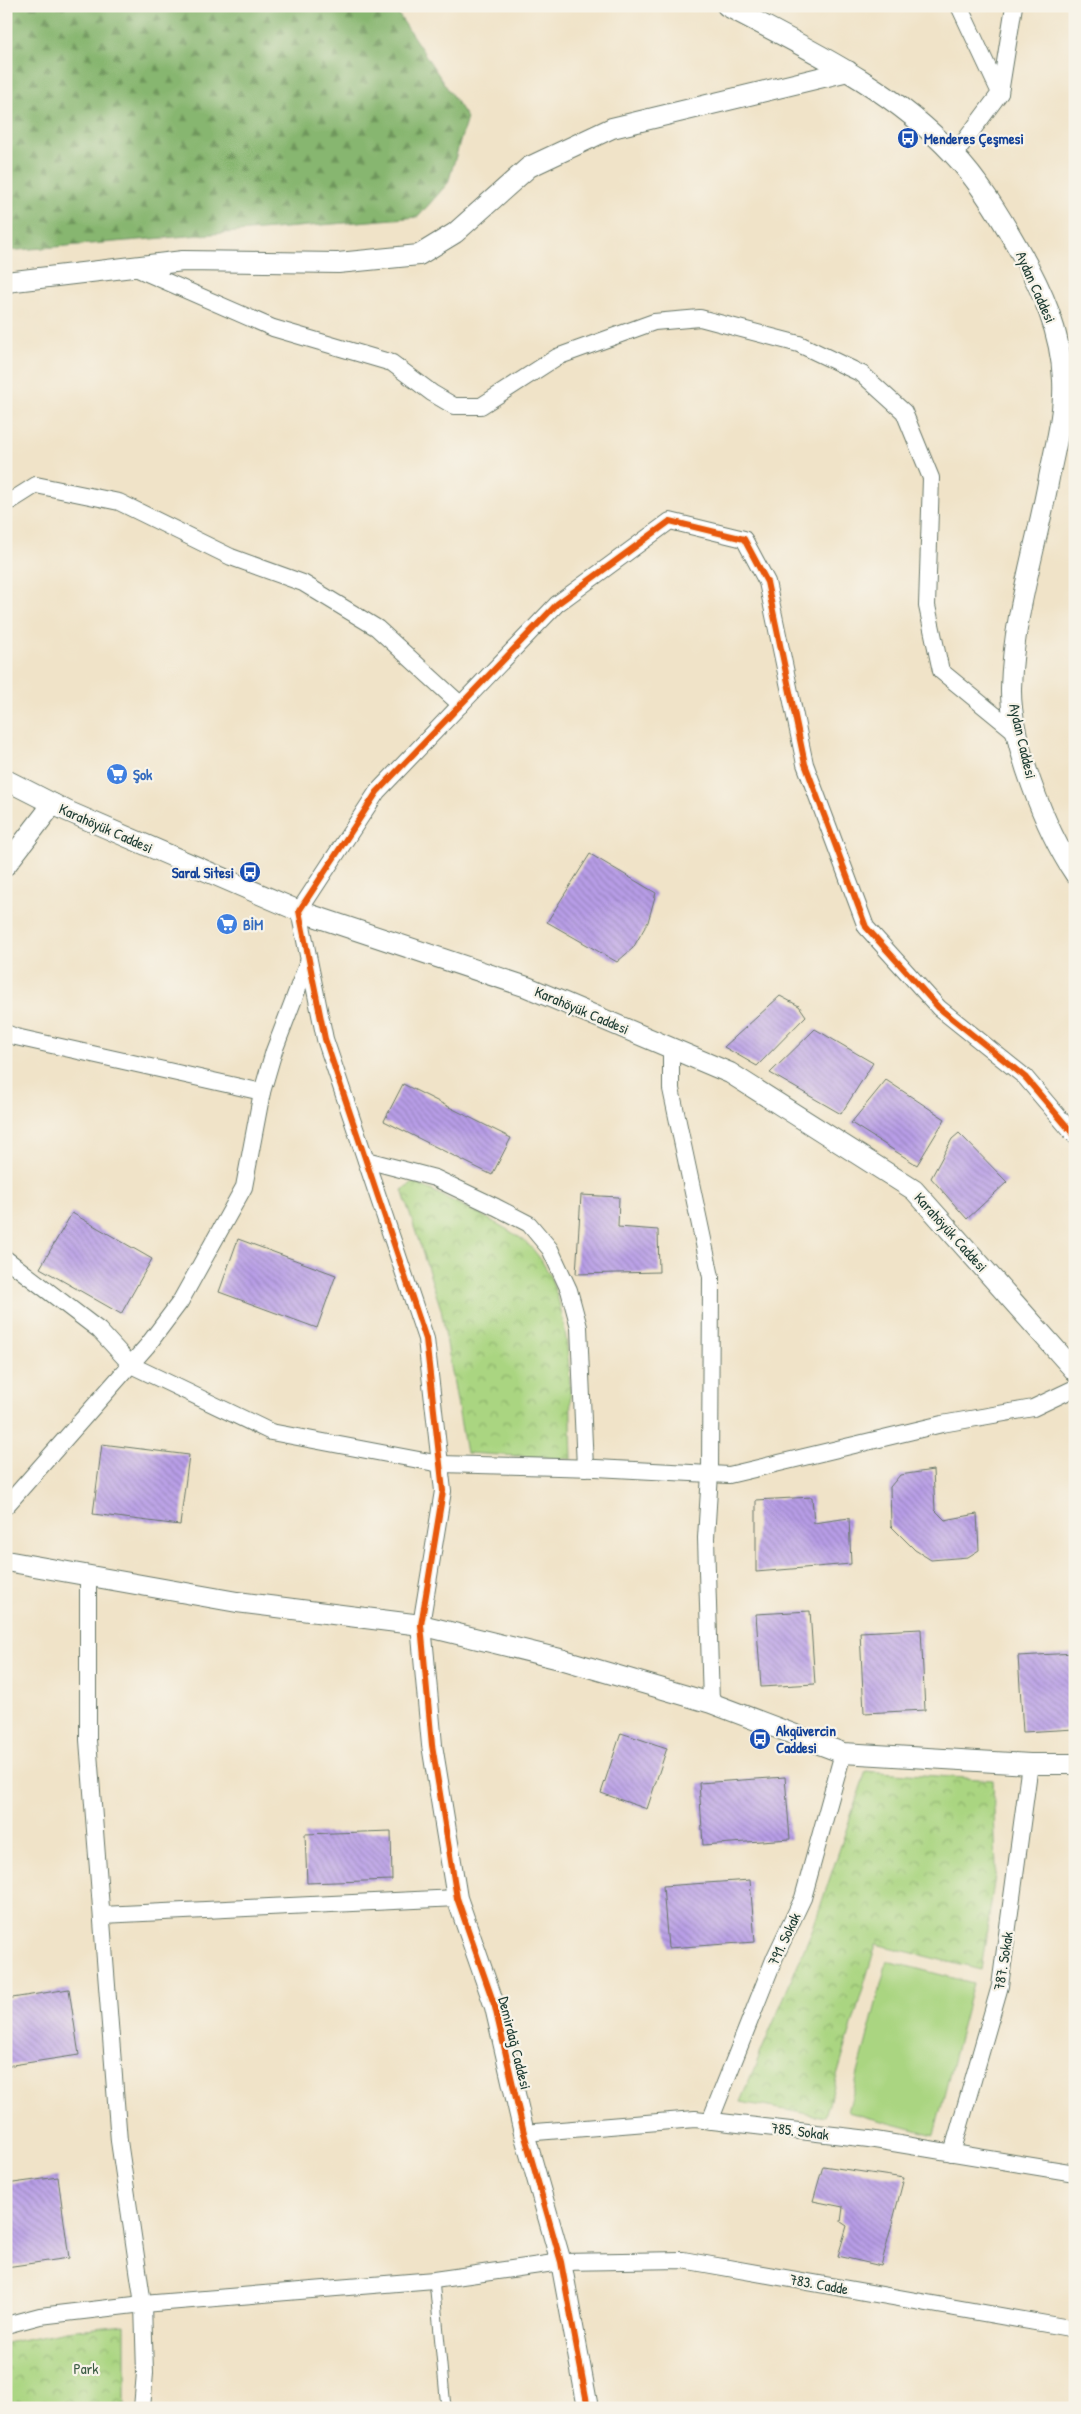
<svg xmlns="http://www.w3.org/2000/svg" width="1081" height="2414" font-family="'Patrick Hand',sans-serif">
<style>
.grass{fill:#aad581;stroke:#64895a}
.forest{fill:url(#forest-firs);stroke:#537a52}
.park{fill:url(#park-crowns);stroke:#64895a}
.building{fill:url(#building-back-hatch)}
.lines{fill:none;stroke-linecap:round;stroke-linejoin:round}
.service-casing{stroke:#687768;stroke-width:11}
.minor-casing{stroke:#687768;stroke-width:18}
.tertiary-casing{stroke:#687768;stroke-width:22}
.service{stroke:#fff;stroke-width:9}
.minor{stroke:#fff;stroke-width:16}
.tertiary{stroke:#fff;stroke-width:20}
.cycleway-casing{stroke:#f7f3e8;stroke-width:9}
.cycleway{stroke:#e8590c;stroke-width:6}
.labels{text-anchor:middle;dominant-baseline:central;stroke-width:4.5;stroke-linejoin:round;paint-order:stroke}
.transit-label{font-size:15px;font-weight:bold;fill:#164399;stroke:#f7f3e8;text-anchor:start}
.street-label{font-size:15px;fill:#1f3d34;stroke:#f7f3e8}
.shop-label{font-size:15px;font-weight:bold;fill:#366cbe;stroke:#f7f3e8;text-anchor:start}
.park-label{font-size:15px;fill:#3b5b43;stroke:#f7f3e8}
</style>
<defs>
<pattern id="forest-firs" width="22" height="20" patternUnits="userSpaceOnUse" patternTransform="scale(1.25)"><rect width="22" height="20" fill="#87b66f"/><path d="M5 1l3.5 6h-7zM16 11l3.5 6h-7z" fill="#6e955c"/></pattern>
<pattern id="park-crowns" width="20" height="18" patternUnits="userSpaceOnUse" patternTransform="scale(1.25)"><rect width="20" height="18" fill="#aad581"/><path d="M2 6a3 3 0 1 1 6 0M12 15a3 3 0 1 1 6 0" fill="none" stroke="#8aae6a"/></pattern>
<pattern id="building-back-hatch" width="6" height="6" patternUnits="userSpaceOnUse" patternTransform="scale(1.25)"><rect width="6" height="6" fill="#b89de7"/><path d="M-1 5l2 2M0 0l6 6M5-1l2 2" fill="none" stroke="#9581bc"/></pattern>
</defs>
<rect width="100%" height="100%" fill="#f7f3e8"/>
<filter id="ink" filterUnits="userSpaceOnUse"><feTurbulence type="fractalNoise" baseFrequency=".02" numOctaves="2"/><feDisplacementMap in="SourceGraphic" scale="10" xChannelSelector="R" yChannelSelector="G"/><feConvolveMatrix kernelMatrix="1 2 1 2 8 2 1 2 1" color-interpolation-filters="sRGB"/></filter>
<filter id="wash" filterUnits="userSpaceOnUse"><feTurbulence type="fractalNoise" baseFrequency=".0096" numOctaves="4" result="noise"/><feDisplacementMap in="SourceGraphic" scale="20" xChannelSelector="R" yChannelSelector="G"/><feGaussianBlur stdDeviation="1.12" result="paint"/><feColorMatrix in="noise" values="0 0 0 0 0 0 0 0 0 0 0 0 0 0 0 0 0 1.4 0 .05"/><feComposite in="paint" operator="in"/></filter>
<g filter="url(#wash)">
<rect width="100%" height="100%" fill="#f0e3c8"/>
<polygon class="grass" points="887,1961 973,1983 934,2135 848,2112"/>
<polygon class="forest" points="6,6 393,6 467,118 448,183 418,217 6,251"/>
<g class="park">
<path d="M415,1182c32,17 74,35 104,55 58,40 50,159 53,222l-106,-6 -25,-144 -39,-119z"/>
<polygon points="866,1771 993,1780 996,1869 981,1970 876,1944 825,2117 740,2102 813,1928"/>
<polygon points="125,2325 125,2408 6,2408 6,2343 66,2331"/>
</g>
<g id="blocks">
<g class="building">
<polygon points="590,854 656,893 648,922 633,948 617,962 547,922"/>
<polygon points="780,996 799,1006 806,1016 757,1066 724,1047"/>
<polygon points="815,1029 873,1063 841,1114 770,1073"/>
<polygon points="886,1080 945,1119 917,1165 851,1123"/>
<polygon points="403,1084 511,1138 492,1175 384,1121"/>
<polygon points="959,1133 1007,1182 967,1219 931,1178 952,1139"/>
<polygon points="581,1195 619,1197 618,1227 658,1230 659,1272 576,1274"/>
<polygon points="72,1213 152,1259 121,1314 40,1268"/>
<polygon points="238,1239 336,1275 317,1328 219,1292"/>
<polygon points="102,1444 189,1455 180,1525 93,1514"/>
<polygon points="933,1470 935,1510 945,1520 977,1514 979,1550 968,1557 931,1560 915,1550 891,1526 890,1487 900,1475"/>
<polygon points="812,1497 814,1523 849,1518 851,1564 756,1572 756,1500"/>
<polygon points="810,1611 815,1684 761,1687 756,1614"/>
<polygon points="921,1629 925,1710 864,1713 860,1632"/>
<polygon points="1075,1653 1075,1729 1023,1732 1018,1656"/>
<polygon points="621,1733 667,1748 647,1809 601,1793"/>
<polygon points="785,1777 790,1839 703,1845 699,1783"/>
<polygon points="391,1831 392,1880 307,1883 305,1834"/>
<polygon points="750,1880 755,1942 668,1948 663,1886"/>
<polygon points="69,1989 79,2055 6,2066 6,1999"/>
<polygon points="823,2166 904,2178 881,2266 838,2256 847,2226 841,2222 843,2207 813,2201"/>
<polygon points="58,2177 69,2258 6,2267 6,2184"/>
</g>
</g>
</g>
<g filter="url(#ink)">
<use href="#blocks" fill-opacity="0" stroke="#687768" stroke-width="1"/>
<g class="lines">
<g class="service-casing">
<polyline id="service" points="434,2280 446,2408"/>
</g>
<g class="minor-casing">
<g id="minor">
<polyline points="1000,93 1014,6"/>
<polyline points="954,155 1000,93 959,6"/>
<polyline points="133,267 273,328 392,363 432,393 454,406 481,406 557,357 654,322 700,318 799,344 862,374 904,412 931,478 927,606 941,671 1018,734"/>
<polyline points="6,504 36,485 119,502 231,557 303,583 377,628 461,705"/>
<polyline points="6,1033 16,1037 262,1092"/>
<polyline points="671,1048 671,1089 711,1277 710,1474 706,1538 711,1703"/>
<polyline points="366,1160 435,1178 496,1207 529,1224 550,1249 569,1290 579,1327 585,1468"/>
<polyline points="6,1259 99,1330 131,1365 271,1432 440,1464 596,1468 729,1475 942,1424 1033,1408 1075,1388"/>
<polyline points="6,1506 147,1346 180,1302 244,1187 262,1092 274,1051 308,962"/>
<polyline points="88,1576 88,1740 119,2141 143,2304 145,2373 142,2408"/>
<polyline points="421,1625 443,1491 426,1339 325,1039 299,911 377,792 557,604 670,521 744,539 767,582 805,764 866,927 939,1008 1025,1077 1075,1136"/>
<polyline points="102,1915 457,1898"/>
<polyline points="710,2121 775,1957 803,1898 843,1753"/>
<polyline points="524,2133 695,2119 869,2139 1075,2173"/>
<polyline points="952,2153 1000,1986 1030,1764"/>
<polyline points="6,2325 40,2316 143,2304 434,2280 561,2262 683,2260 1075,2329"/>
</g>
</g>
<g class="tertiary-casing">
<g id="tertiary">
<path d="M727,6c79,42 164,81 226,148 26,27 47,62 65,94 24,41 43,84 45,132 2,34 -9,70 -15,103 -13,69 -35,135 -37,205 -1,53 35,143 64,186"/>
<polyline points="6,282 183,261 338,263 419,255 455,233 529,167 612,128 848,71"/>
<polyline points="6,780 67,811 299,911 527,987 730,1073 914,1190 1075,1371"/>
<polyline points="6,865 53,804"/>
<polyline points="6,1561 237,1602 421,1625 564,1660 711,1703 843,1753 1030,1764 1075,1764"/>
<polyline points="421,1625 432,1745 457,1898 495,2007 524,2133 561,2262 588,2408"/>
</g>
</g>
<use href="#service" class="service"/>
<use href="#minor" class="minor"/>
<use href="#tertiary" class="tertiary"/>
<g class="cycleway-casing">
<polyline id="cycleway" points="588,2408 561,2262 524,2133 495,2007 457,1898 432,1745 421,1625 443,1491 426,1339 325,1039 299,911 377,792 557,604 670,521 744,539 767,582 805,764 866,927 939,1008 1025,1077 1075,1136"/>
</g>
<use href="#cycleway" class="cycleway"/>
</g>
</g>
<defs>
<g id="bus-disc" transform="scale(1.125)"><circle r="9.5" fill="#1a4fb4" stroke="#f7f3e8"/><path d="M-5-6H5V4H4V6H2V4H-2V6H-4V4H-5ZM-3.5-4V0h7V-4ZM-3.5 1.2v1.5H-2V1.2ZM2 1.2v1.5H3.5V1.2Z" fill="#fff"/></g>
<g id="supermarket-disc" transform="scale(1.125)"><circle r="9.5" fill="#3f7fe0" stroke="#f7f3e8"/><path d="M-6-5.5h2.5l.6 2H6L4.5 2H-2.5L-4.4-4H-6ZM-1.5 3.2a1.3 1.3 0 1 0 .1 0ZM3 3.2a1.3 1.3 0 1 0 .1 0Z" fill="#fff"/></g>
</defs>
<g fill-rule="evenodd">
<use href="#bus-disc" x="908" y="138"/>
<use href="#supermarket-disc" x="117" y="774"/>
<use href="#bus-disc" x="250" y="872"/>
<use href="#supermarket-disc" x="227" y="924"/>
<use href="#bus-disc" x="760" y="1739"/>
</g>
<g class="labels">
<g class="transit-label">
<text x="924" y="138">Menderes Çeşmesi</text>
<text x="234" y="872" text-anchor="end">Saral Sitesi</text>
<text x="776" y="1730">Akgüvercin<tspan x="776" dy="17">Caddesi</tspan></text>
</g>
<g class="street-label">
<text transform="translate(1036 287) rotate(66)">Aydan Caddesi</text>
<text transform="translate(1023 741) rotate(77)">Aydan Caddesi</text>
<text transform="translate(106 828) rotate(24)">Karahöyük Caddesi</text>
<text transform="translate(582 1010) rotate(23)">Karahöyük Caddesi</text>
<text transform="translate(951 1232) rotate(48)">Karahöyük Caddesi</text>
<text transform="translate(784 1939) rotate(-65)">791. Sokak</text>
<text transform="translate(1003 1961) rotate(-81)">787. Sokak</text>
<text transform="translate(515 2043) rotate(76)">Demirdağ Caddesi</text>
<text transform="translate(800 2131) rotate(7)">785. Sokak</text>
<text transform="translate(819 2284) rotate(10)">783. Cadde</text>
</g>
<g class="shop-label">
<text x="133" y="774">Şok</text>
<text x="243" y="924">BİM</text>
</g>
<g class="park-label">
<text x="86" y="2368">Park</text>
</g>
</g>
<rect width="1081" height="2414" fill="none" stroke="#f7f3e8" stroke-width="25"/>
</svg>
